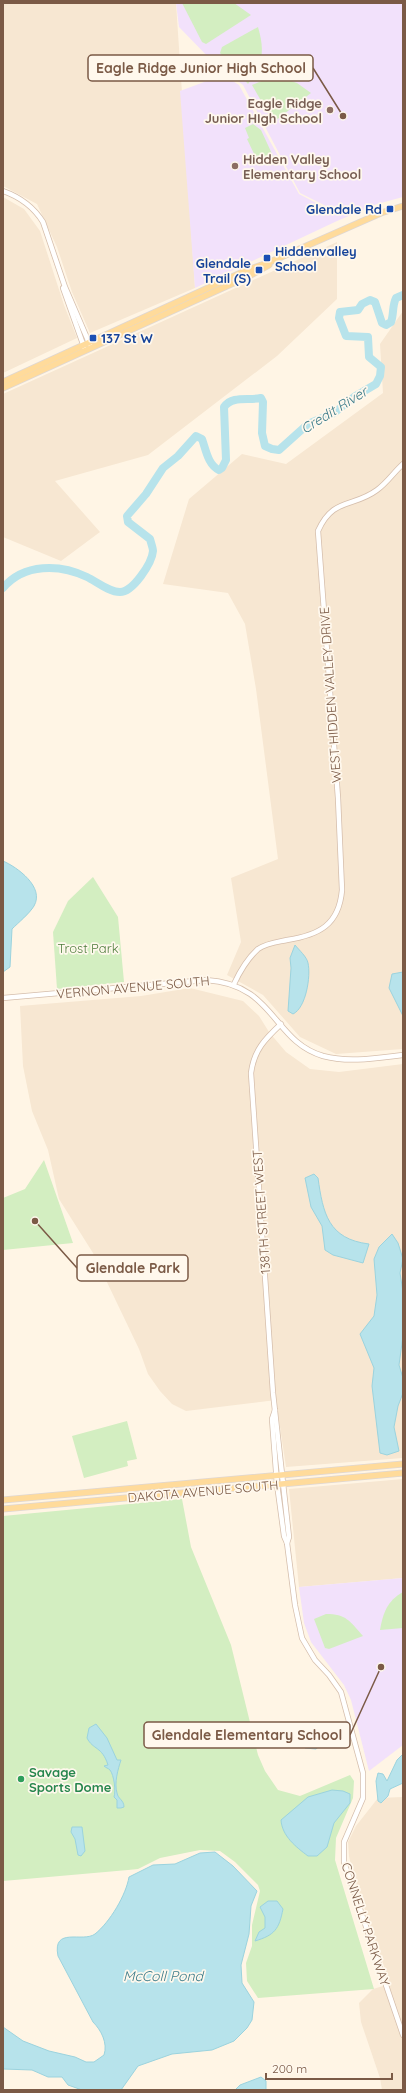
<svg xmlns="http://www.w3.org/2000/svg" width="406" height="2093" font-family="Quicksand,sans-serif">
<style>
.residential{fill:#f7e7d2}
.education{fill:#f2e1fb}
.green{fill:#d3eec1}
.water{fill:#b7e3eb;stroke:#9bd3de}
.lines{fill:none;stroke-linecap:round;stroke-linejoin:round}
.river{stroke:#b7e3eb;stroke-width:8}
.minor-casing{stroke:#d5beac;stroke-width:6}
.major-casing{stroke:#dfd7d3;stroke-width:7}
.minor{stroke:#fff;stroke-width:4.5}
.major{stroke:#ffdb9b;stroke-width:5.5}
.education-dot{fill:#8d6e63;stroke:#fff8ed;stroke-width:1.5}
.transit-dot{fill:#1a4fb4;stroke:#fff8ed;stroke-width:1.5}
.leisure-dot{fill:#2e9e5b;stroke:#fff8ed;stroke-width:1.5}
.labels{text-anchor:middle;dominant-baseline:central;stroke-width:3.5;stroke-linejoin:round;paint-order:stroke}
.education-label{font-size:13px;font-weight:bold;fill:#785e54;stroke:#fff8ed;text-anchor:end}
.transit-label{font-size:13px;font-weight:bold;fill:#164399;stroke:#fff8ed;text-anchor:end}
.street-label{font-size:13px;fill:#7b5a46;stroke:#fff8ed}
.park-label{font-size:13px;fill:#4d7c3b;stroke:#fff8ed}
.leisure-label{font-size:13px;font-weight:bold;fill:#27864d;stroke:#fff8ed;text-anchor:start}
.water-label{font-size:14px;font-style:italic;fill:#3b7b89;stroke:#fff8ed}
.leader{fill:none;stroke:#7b5a46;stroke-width:1.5}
.callout-dot{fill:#7b5a46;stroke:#fff8ed;stroke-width:1.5}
.callout{fill:#fff8ed;stroke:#7b5a46;stroke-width:1.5}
.callout-label{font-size:14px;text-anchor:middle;font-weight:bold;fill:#7b5a46}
</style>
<rect width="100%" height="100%" fill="#fff5e5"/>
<g class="residential">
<polygon points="3,3 176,3 195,288 90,333 72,292 57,247 37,204 3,186"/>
<polygon points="3,197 24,209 40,231 64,305 77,338 3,373"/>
<polygon points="337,242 337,299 277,356 148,455 55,481 100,532 61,561 3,537 3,394"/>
<polygon points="403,311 403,1049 336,1054 300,1037 263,995 227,975 241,942 231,878 278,859 256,689 245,624 228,593 163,584 189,499 242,454 286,464 383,393 380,344"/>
<polygon points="190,988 243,1001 259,1016 269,1032 286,1052 310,1069 339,1072 403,1064 403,1458 286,1467 276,1400 186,1411 172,1404 160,1391 148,1374 139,1349 93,1253 59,1199 48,1150 32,1111 23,1066 20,1006 141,996"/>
<polygon points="403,1479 403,1578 299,1587 289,1489"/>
<polygon points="403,1797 403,2090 382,2090 380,2078 361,2022 359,2003 373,1989 390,1984 353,1874 349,1856 348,1842 356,1826 378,1798"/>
</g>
<g class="education">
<polygon points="176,3 403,3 403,197 377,204 337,221 195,288 180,91 223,75 239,85 299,194 324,207 334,216 326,206 300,193 243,85 215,64 179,27"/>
<polygon points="403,1578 403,1745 369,1771 351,1700 344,1685 311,1642 304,1623 299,1587"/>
</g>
<g class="green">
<polygon points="182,3 234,3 251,15 206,44 202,42"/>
<path d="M258,27c7,24 5,37 -10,57l-28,-31 2,-6z"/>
<polygon points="282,78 297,83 311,93 275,121 272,120 252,85 266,79"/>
<polygon points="253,124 261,130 273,156 263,161 260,156 256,158 247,139 249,138 245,128"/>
<polygon points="93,877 118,917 124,982 57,989 53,932 68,901"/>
<polygon points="44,1160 73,1243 3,1250 3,1198 25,1189"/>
<polygon points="127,1421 137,1459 127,1461 128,1466 84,1478 72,1436"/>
<polygon points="182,1499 191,1547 231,1645 258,1755 265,1771 278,1790 300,1796 350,1775 354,1781 353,1798 336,1838 335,1860 374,1989 258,1998 247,1981 246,1963 252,1946 252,1925 260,1891 258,1885 235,1862 220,1851 200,1850 160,1858 138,1869 128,1870 3,1881 3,1516"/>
<path d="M403,1592v36l-23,2c3,-17 7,-29 23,-38z"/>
<path d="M326,1614c20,0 24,7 37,22l-34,13 -4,-1 -11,-29z"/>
</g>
<g class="water">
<path d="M3,861c14,6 42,26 31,45 -5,8 -15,16 -22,23l-2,38 -7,5z"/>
<path d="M295,945c4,5 12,12 13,18 3,13 -2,45 -15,51l-5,-3 3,-43 -1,-10z"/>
<polygon points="403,972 403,1016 389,988 392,974"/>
<path d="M314,1174l4,4c5,35 10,61 51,66l-6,19 -30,-8 -8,-5 -3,-24 -11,-19 -6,-29z"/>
<polygon points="392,1234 398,1243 403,1259 400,1273 403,1292 403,1336 399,1365 403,1378 403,1393 398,1406 394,1427 399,1451 387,1455 380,1453 372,1386 374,1368 360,1334 374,1316 377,1295 374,1259 379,1247"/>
<path d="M96,1724l11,14 10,22h4c-3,9 -7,23 -4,33 1,6 7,7 7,14l-3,1h-4v-8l-3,-3c2,-6 0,-22 -4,-27 -2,-2 -4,-2 -6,-4l4,-1c-6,-19 -15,-15 -21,-27l2,-10z"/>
<polygon points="313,1733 321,1736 322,1744 316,1749 305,1748 301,1739 303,1736"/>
<polygon points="403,1754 403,1783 390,1789 388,1796 381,1803 378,1801 376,1781 378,1773 383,1774 387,1781 397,1760"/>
<path d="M332,1790l11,1 7,3v9l-16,20 -7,24 -10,9h-9c-12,-9 -26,-20 -27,-36l27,-23z"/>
<polygon points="72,1827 82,1827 85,1851 81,1856 78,1855 75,1839 71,1832"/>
<path d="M215,1852l18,14 24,25 -6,15 -2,28 -8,31 1,18 12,19 -2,18 -5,8 -13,13 -22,9 -40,4 -34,12 -17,24h-39l-14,-5 -6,-8h-14l-16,-7 -29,-1v-42l20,14 26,10 26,6 11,5h8l10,-7c4,-12 -3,-25 -11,-33l-35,-66c-6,-30 25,-13 37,-22 15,-12 31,-39 34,-57l24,-12 22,-1 25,-11z"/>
<path d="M268,1901h9l6,8c-4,20 -8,26 -28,32l4,-9 6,-4v-11l-5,-10z"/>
<polygon points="261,2077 266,2081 266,2090 235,2090 240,2085"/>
</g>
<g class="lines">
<path class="river" d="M3,588c21,-25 57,-24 84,-11 10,5 22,15 33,15 13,0 32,-29 33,-41 0,-3 -2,-8 -3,-12l-22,-17 -1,-6 19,-22 17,-26 15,-12 18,-20 6,3c4,11 6,26 17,31l3,-2 4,-8 -2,-53c9,-12 24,-6 37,-9l2,4 -1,31 3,13 7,3 7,1 29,-26 26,-11 20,-16 22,-13 4,-8 1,-9 -12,-10 -1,-20 -22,-1 -7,-18 1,-6 18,-2 4,-6 8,-4 5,2 7,21 4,2 5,-3c3,-8 1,-16 5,-24l7,-3"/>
<g class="minor-casing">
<g id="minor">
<path d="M3,191c17,6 30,15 40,31l22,65 25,58"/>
<polyline points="63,288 84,347"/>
<path d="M234,984c6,-13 13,-25 24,-35 9,-6 20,-7 29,-9 32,-5 52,-15 55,-50l-4,-92 -20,-267c15,-34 35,-23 59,-41 10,-7 17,-18 26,-26"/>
<path d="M3,998l203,-18c69,4 66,61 117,76 26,7 54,2 80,-1"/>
<path d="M281,1024c-16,15 -27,26 -30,49l22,320 16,144 -2,6"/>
<polyline points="275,1410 272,1419 277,1484 284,1536 287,1543 295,1605 302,1638 315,1660 329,1675 341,1692 363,1773 363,1798 344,1842 344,1862 403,2035"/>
</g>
</g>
<g class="major-casing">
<g id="major">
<polyline points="3,382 245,271 270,262 381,213 403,206"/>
<polyline points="3,388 251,275 269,265"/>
<polyline points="3,1500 403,1464"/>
<polyline points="3,1509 403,1473"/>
</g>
</g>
<use href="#minor" class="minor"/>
<use href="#major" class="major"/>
</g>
<g class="education-dot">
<circle cx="330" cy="110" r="4"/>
<circle cx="235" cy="166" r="4"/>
</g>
<g class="transit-dot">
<rect x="386" y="205" width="8" height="8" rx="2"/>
<rect x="263" y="254" width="8" height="8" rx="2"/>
<rect x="255" y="266" width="8" height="8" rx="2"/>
<rect x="89" y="334" width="8" height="8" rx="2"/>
</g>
<circle class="leisure-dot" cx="21" cy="1779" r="4"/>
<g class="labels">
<g class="education-label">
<text x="322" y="103">Eagle Ridge<tspan x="322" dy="15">Junior HIgh School</tspan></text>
<text x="243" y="159" text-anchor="start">Hidden Valley<tspan x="243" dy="15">Elementary School</tspan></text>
</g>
<g class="transit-label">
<text x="382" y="209">Glendale Rd</text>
<text x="275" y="251" text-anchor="start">Hiddenvalley<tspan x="275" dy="15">School</tspan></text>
<text x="251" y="263">Glendale<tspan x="251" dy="15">Trail (S)</tspan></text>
<text x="101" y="338" text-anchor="start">137 St W</text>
</g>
<g class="street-label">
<text transform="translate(330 695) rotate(-94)">WEST HIDDEN VALLEY DRIVE</text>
<text transform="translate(133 987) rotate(-5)">VERNON AVENUE SOUTH</text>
<text transform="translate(261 1212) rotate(-94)">138TH STREET WEST</text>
<text transform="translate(203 1491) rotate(-5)">DAKOTA AVENUE SOUTH</text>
<text transform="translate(366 1924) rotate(72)">CONNELLY PARKWAY</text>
</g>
<g class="park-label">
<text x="88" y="948">Trost Park</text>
</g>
<g class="leisure-label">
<text x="29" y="1772">Savage<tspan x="29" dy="15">Sports Dome</tspan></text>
</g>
<g class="water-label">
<text transform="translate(334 410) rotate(-32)">Credit River</text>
<text x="163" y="1976">McColl Pond</text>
</g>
</g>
<path class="leader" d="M343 116L313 68M35 1221L77 1268M381 1667L350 1735"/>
<g class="callout-dot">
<circle cx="343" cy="116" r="4"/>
<circle cx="35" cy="1221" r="4"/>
<circle cx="381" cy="1667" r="4"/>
</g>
<g class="callout">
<rect x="88" y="55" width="225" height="26" rx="4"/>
<rect x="77" y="1255" width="111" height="26" rx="4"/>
<rect x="144" y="1722" width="206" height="26" rx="4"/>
</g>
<g class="callout-label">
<text x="201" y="73">Eagle Ridge Junior High School</text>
<text x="133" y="1273">Glendale Park</text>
<text x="247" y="1740">Glendale Elementary School</text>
</g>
<rect width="406" height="2093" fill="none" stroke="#7b5a46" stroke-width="8"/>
<path d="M266 2073v6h126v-6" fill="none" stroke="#7b5a46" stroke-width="2"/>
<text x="272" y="2073" font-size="12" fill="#7b5a46" stroke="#fff8ed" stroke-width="3" paint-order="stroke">200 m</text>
</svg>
